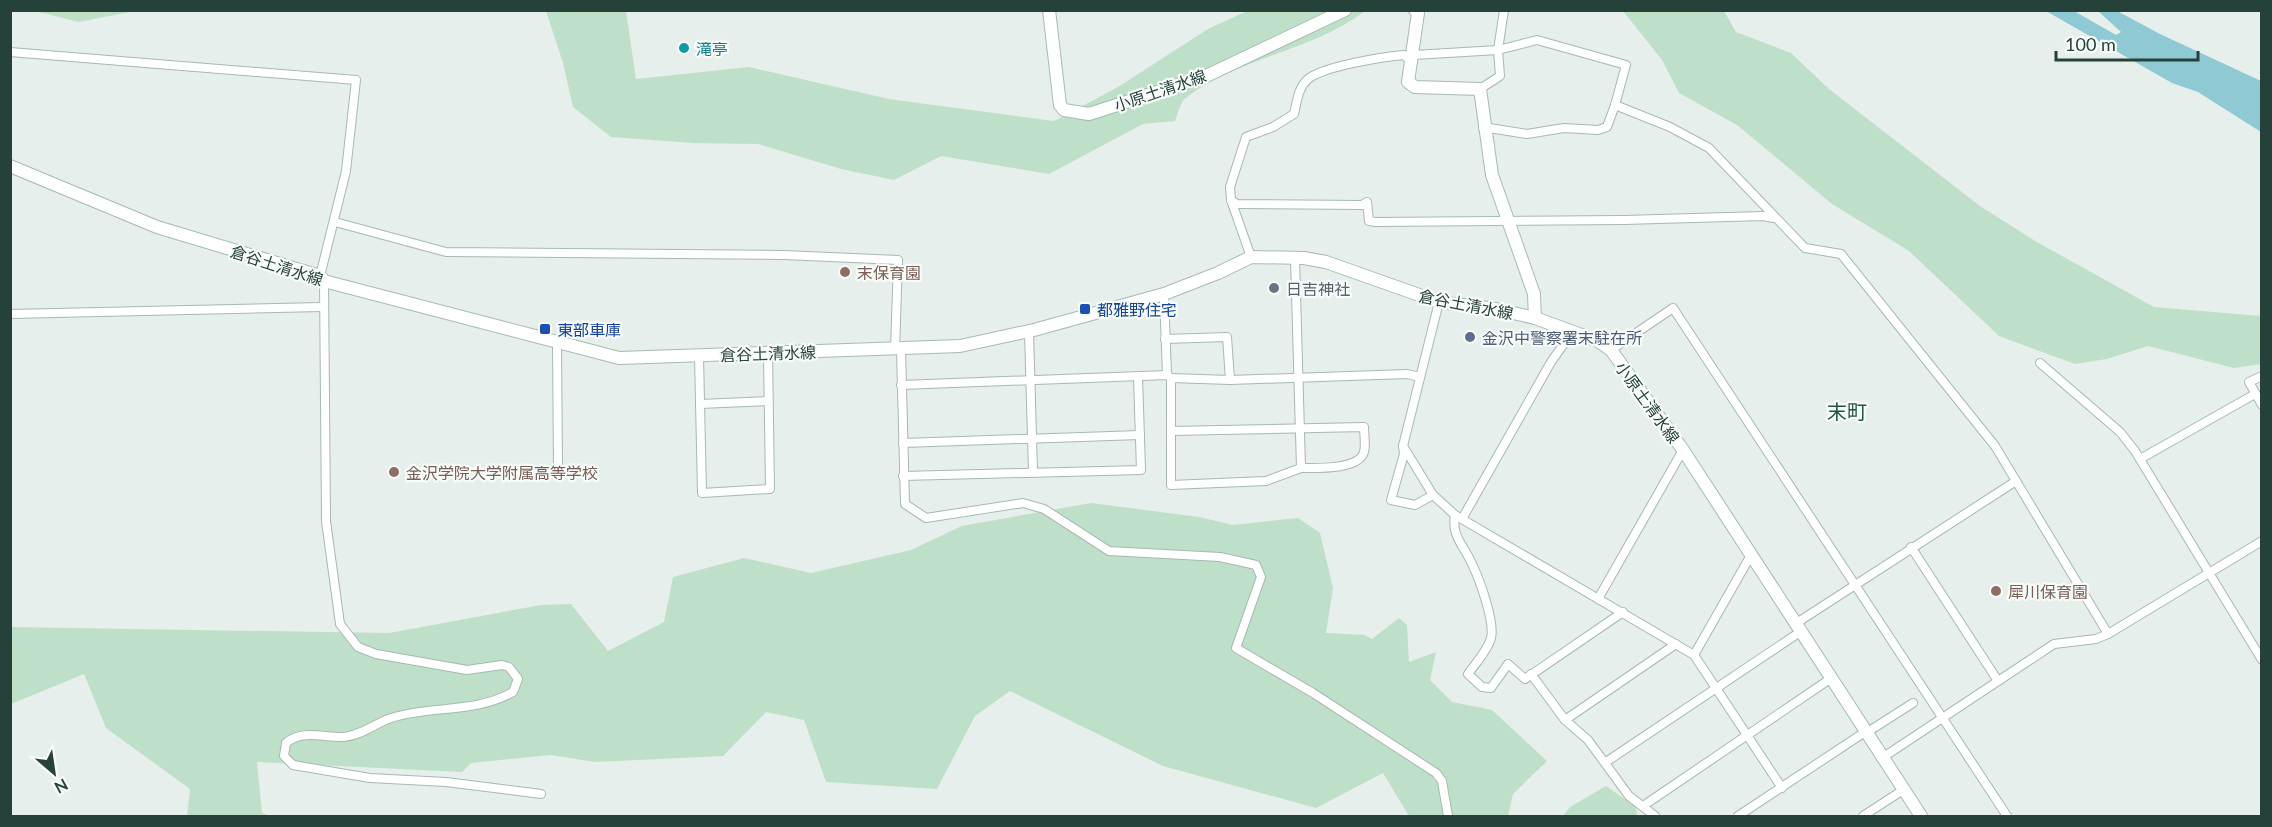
<svg xmlns="http://www.w3.org/2000/svg" width="2272" height="827" font-family="Lato,'Noto Sans JP',sans-serif">
<style>
.green{fill:#bfe0c8}
.water{fill:#8ec9d4}
.lines{fill:none;stroke-linecap:round;stroke-linejoin:round}
.street-casing{stroke:#a8b8b2;stroke-width:10}
.secondary-casing{stroke:#a4bbb3;stroke-width:14}
.street{stroke:#fff;stroke-width:8}
.secondary{stroke:#fff;stroke-width:12}
.culture-dot{fill:#0f9aa8;stroke:#f7fbf9;stroke-width:2}
.education-dot{fill:#8d6e63;stroke:#f7fbf9;stroke-width:2}
.worship-dot{fill:#6b7280;stroke:#f7fbf9;stroke-width:2}
.transit-dot{fill:#1a4fb4;stroke:#f7fbf9;stroke-width:2}
.service-dot{fill:#5c6f8a;stroke:#f7fbf9;stroke-width:2}
.labels{text-anchor:middle;dominant-baseline:central;stroke-width:4.5;stroke-linejoin:round;paint-order:stroke}
.culture-label{font-size:16px;fill:#0d838f;stroke:#f7fbf9;text-anchor:start}
.street-label{font-size:16px;fill:#24423a;stroke:#f7fbf9}
.education-label{font-size:16px;fill:#785e54;stroke:#f7fbf9;text-anchor:start}
.worship-label{font-size:16px;fill:#5b616d;stroke:#f7fbf9;text-anchor:start}
.transit-label{font-size:16px;fill:#164399;stroke:#f7fbf9;text-anchor:start}
.service-label{font-size:16px;fill:#4e5e75;stroke:#f7fbf9;text-anchor:start}
.quarter-label{font-size:20px;fill:#1f5548;stroke:#f7fbf9}
</style>
<rect width="100%" height="100%" fill="#e6efeb"/>
<g class="green">
<polygon points="35,11 135,11 79,22"/>
<path d="M546,11h80l10,68 113,-12 140,32 165,22 64,-34 90,-58 39,-18h118c-52,40 -125,46 -178,86 -7,4 -9,17 -12,24l-32,3 -94,50 -108,-18 -47,24 -53,-11 -83,-25 -65,-1 -82,-6 -38,-30 -10,-44z"/>
<polygon points="1623,11 1724,11 1736,32 1791,53 1829,89 1980,206 2035,241 2154,307 2261,316 2261,364 2234,368 2148,346 2107,359 2075,364 1999,336 1909,251 1832,204 1737,125 1679,93 1662,60"/>
<polygon points="1091,503 1199,517 1233,525 1298,518 1320,533 1333,588 1326,633 1365,635 1372,639 1399,618 1407,625 1409,662 1436,652 1430,680 1452,702 1492,710 1547,761 1513,794 1508,816 1409,816 1383,773 1316,808 1163,766 1010,691 975,716 937,789 826,782 804,720 766,712 723,756 595,762 551,755 471,763 462,772 257,762 262,813 271,816 187,816 190,789 106,728 84,674 11,704 11,627 389,633 541,605 571,604 608,651 664,622 673,577 744,558 811,573 911,550 962,526"/>
<polygon points="1606,786 1636,807 1637,816 1563,816 1570,807"/>
</g>
<polygon class="water" points="2046,11 2074,11 2116,35 2121,32 2098,11 2117,11 2160,34 2261,81 2261,132 2198,92 2172,83"/>
<g class="lines">
<g class="street-casing">
<g id="street">
<polyline points="10,52 356,80 346,171 320,276"/>
<polyline points="1414,55 1498,50 1537,40 1626,65 1615,105 1670,127 1709,148 1805,248 1841,254 1995,446 2108,634"/>
<polyline points="1480,89 1500,76 1498,50 1504,10"/>
<polyline points="1483,127 1527,134 1564,128 1598,130 1607,127 1615,105"/>
<polyline points="1231,200 1237,204 1362,205 1367,202 1369,221 1376,222 1624,220 1763,216 1774,218"/>
<polyline points="335,222 446,252 784,255 898,260 895,350"/>
<path d="M1251,257l-20,-57 -1,-13 16,-50 27,-10 21,-13c3,-13 4,-26 14,-35 16,-13 75,-22 96,-24l7,7"/>
<path d="M324,281l2,240 14,103 18,23 18,7 91,16 35,-5 7,2 9,12 -5,13c-39,22 -82,13 -122,26 -17,6 -29,17 -47,19 -20,1 -42,-8 -58,6l-2,13 9,9 77,13 76,4 95,12"/>
<polyline points="1164,294 1167,375"/>
<polyline points="1439,302 1403,446 1433,495 1455,515 1694,655 1782,788"/>
<polyline points="10,314 322,307"/>
<polyline points="1029,332 1033,472"/>
<polyline points="1165,339 1227,337 1230,380"/>
<polyline points="557,342 558,470"/>
<polyline points="901,349 905,504 926,518 1023,503 1044,509 1109,551 1220,557 1256,565 1261,577 1236,648 1313,693 1436,773 1442,781 1448,816"/>
<polyline points="1611,350 1673,308 2007,816"/>
<polyline points="699,356 702,493 770,489 768,353"/>
<polyline points="2040,363 2120,432 2135,451 2262,660"/>
<polyline points="2262,376 2249,382 2262,405"/>
<polyline points="1171,378 1171,485 1266,481 1301,468 1295,258"/>
<polyline points="901,385 1167,375 1171,378 1230,380 1407,374 1420,377"/>
<polyline points="700,404 768,401"/>
<path d="M1171,431l193,-4c0,7 2,18 0,25 -5,18 -47,16 -63,16"/>
<polyline points="903,443 1140,435"/>
<polyline points="1403,446 1404,454 1391,500 1415,505 1433,495"/>
<polyline points="2140,459 2255,394"/>
<polyline points="903,476 1141,470 1138,377"/>
<path d="M1455,515c-4,23 10,31 18,51 7,15 22,56 18,72 -3,12 -16,26 -23,36l14,13 9,1 17,-24 17,15 98,-67"/>
<polyline points="1462,519 1551,362 1573,331"/>
<polyline points="1911,547 1998,681"/>
<polyline points="1598,599 1683,450"/>
<polyline points="1795,624 2016,481"/>
<polyline points="1694,655 1751,555"/>
<polyline points="1531,674 1565,720"/>
<polyline points="1866,733 1913,703"/>
<polyline points="1882,758 2054,644 2096,639 2108,634 2262,541"/>
<polyline points="1606,762 1800,632"/>
<polyline points="1643,806 1830,679"/>
<polyline points="1655,816 1629,796 1588,740 1565,720 1676,644"/>
<polyline points="1738,816 1865,732"/>
<polyline points="1863,816 1903,790"/>
</g>
</g>
<g class="secondary-casing">
<g id="secondary">
<polyline points="1049,10 1060,105 1064,110 1089,114 1204,77 1345,10"/>
<polyline points="1415,10 1418,13 1408,82 1415,87 1480,89 1492,175 1534,294 1535,318"/>
<polyline points="10,166 157,227 320,276 324,281 619,358 960,346 1034,330 1164,294 1218,273 1251,257 1304,258 1326,262 1439,302 1496,309 1535,318 1598,341 1611,350 1683,450 1921,816"/>
</g>
</g>
<use href="#street" class="street"/>
<use href="#secondary" class="secondary"/>
</g>
<circle class="culture-dot" cx="684" cy="48" r="6"/>
<g class="education-dot">
<circle cx="845" cy="272" r="6"/>
<circle cx="394" cy="472" r="6"/>
<circle cx="1996" cy="591" r="6"/>
</g>
<circle class="worship-dot" cx="1274" cy="288" r="6"/>
<g class="transit-dot">
<rect x="1079" y="303" width="12" height="12" rx="3"/>
<rect x="539" y="323" width="12" height="12" rx="3"/>
</g>
<circle class="service-dot" cx="1470" cy="337" r="6"/>
<g class="labels">
<g class="culture-label">
<text x="696" y="48">滝亭</text>
</g>
<g class="street-label">
<text transform="translate(1160 90) rotate(-19)">小原土清水線</text>
<text transform="translate(277 265) rotate(18)">倉谷土清水線</text>
<text transform="translate(1466 304) rotate(11)">倉谷土清水線</text>
<text transform="translate(768 353) rotate(-2)">倉谷土清水線</text>
<text transform="translate(1648 402) rotate(54)">小原土清水線</text>
</g>
<g class="education-label">
<text x="857" y="272">末保育園</text>
<text x="406" y="472">金沢学院大学附属高等学校</text>
<text x="2008" y="591">犀川保育園</text>
</g>
<g class="worship-label">
<text x="1286" y="288">日吉神社</text>
</g>
<g class="transit-label">
<text x="1097" y="309">都雅野住宅</text>
<text x="557" y="329">東部車庫</text>
</g>
<g class="service-label">
<text x="1482" y="337">金沢中警察署末駐在所</text>
</g>
<g class="quarter-label">
<text x="1847" y="411">末町</text>
</g>
</g>
<rect width="2272" height="827" fill="none" stroke="#24423a" stroke-width="24"/>
<g transform="translate(54 773) rotate(151)" stroke="#f7fbf9" stroke-width="4.5" paint-order="stroke">
<path d="M0-4.5L10 22L0 15L-10 22Z" fill="#24423a"/>
<text y="-9" font-size="16" font-weight="bold" text-anchor="middle" fill="#24423a">N</text>
</g>
<path d="M2056 51v9h142v-9" fill="none" stroke="#24423a" stroke-width="3"/>
<text x="2065" y="51" font-size="18" fill="#24423a" stroke="#f7fbf9" stroke-width="4.5" paint-order="stroke">100 m</text>
</svg>
